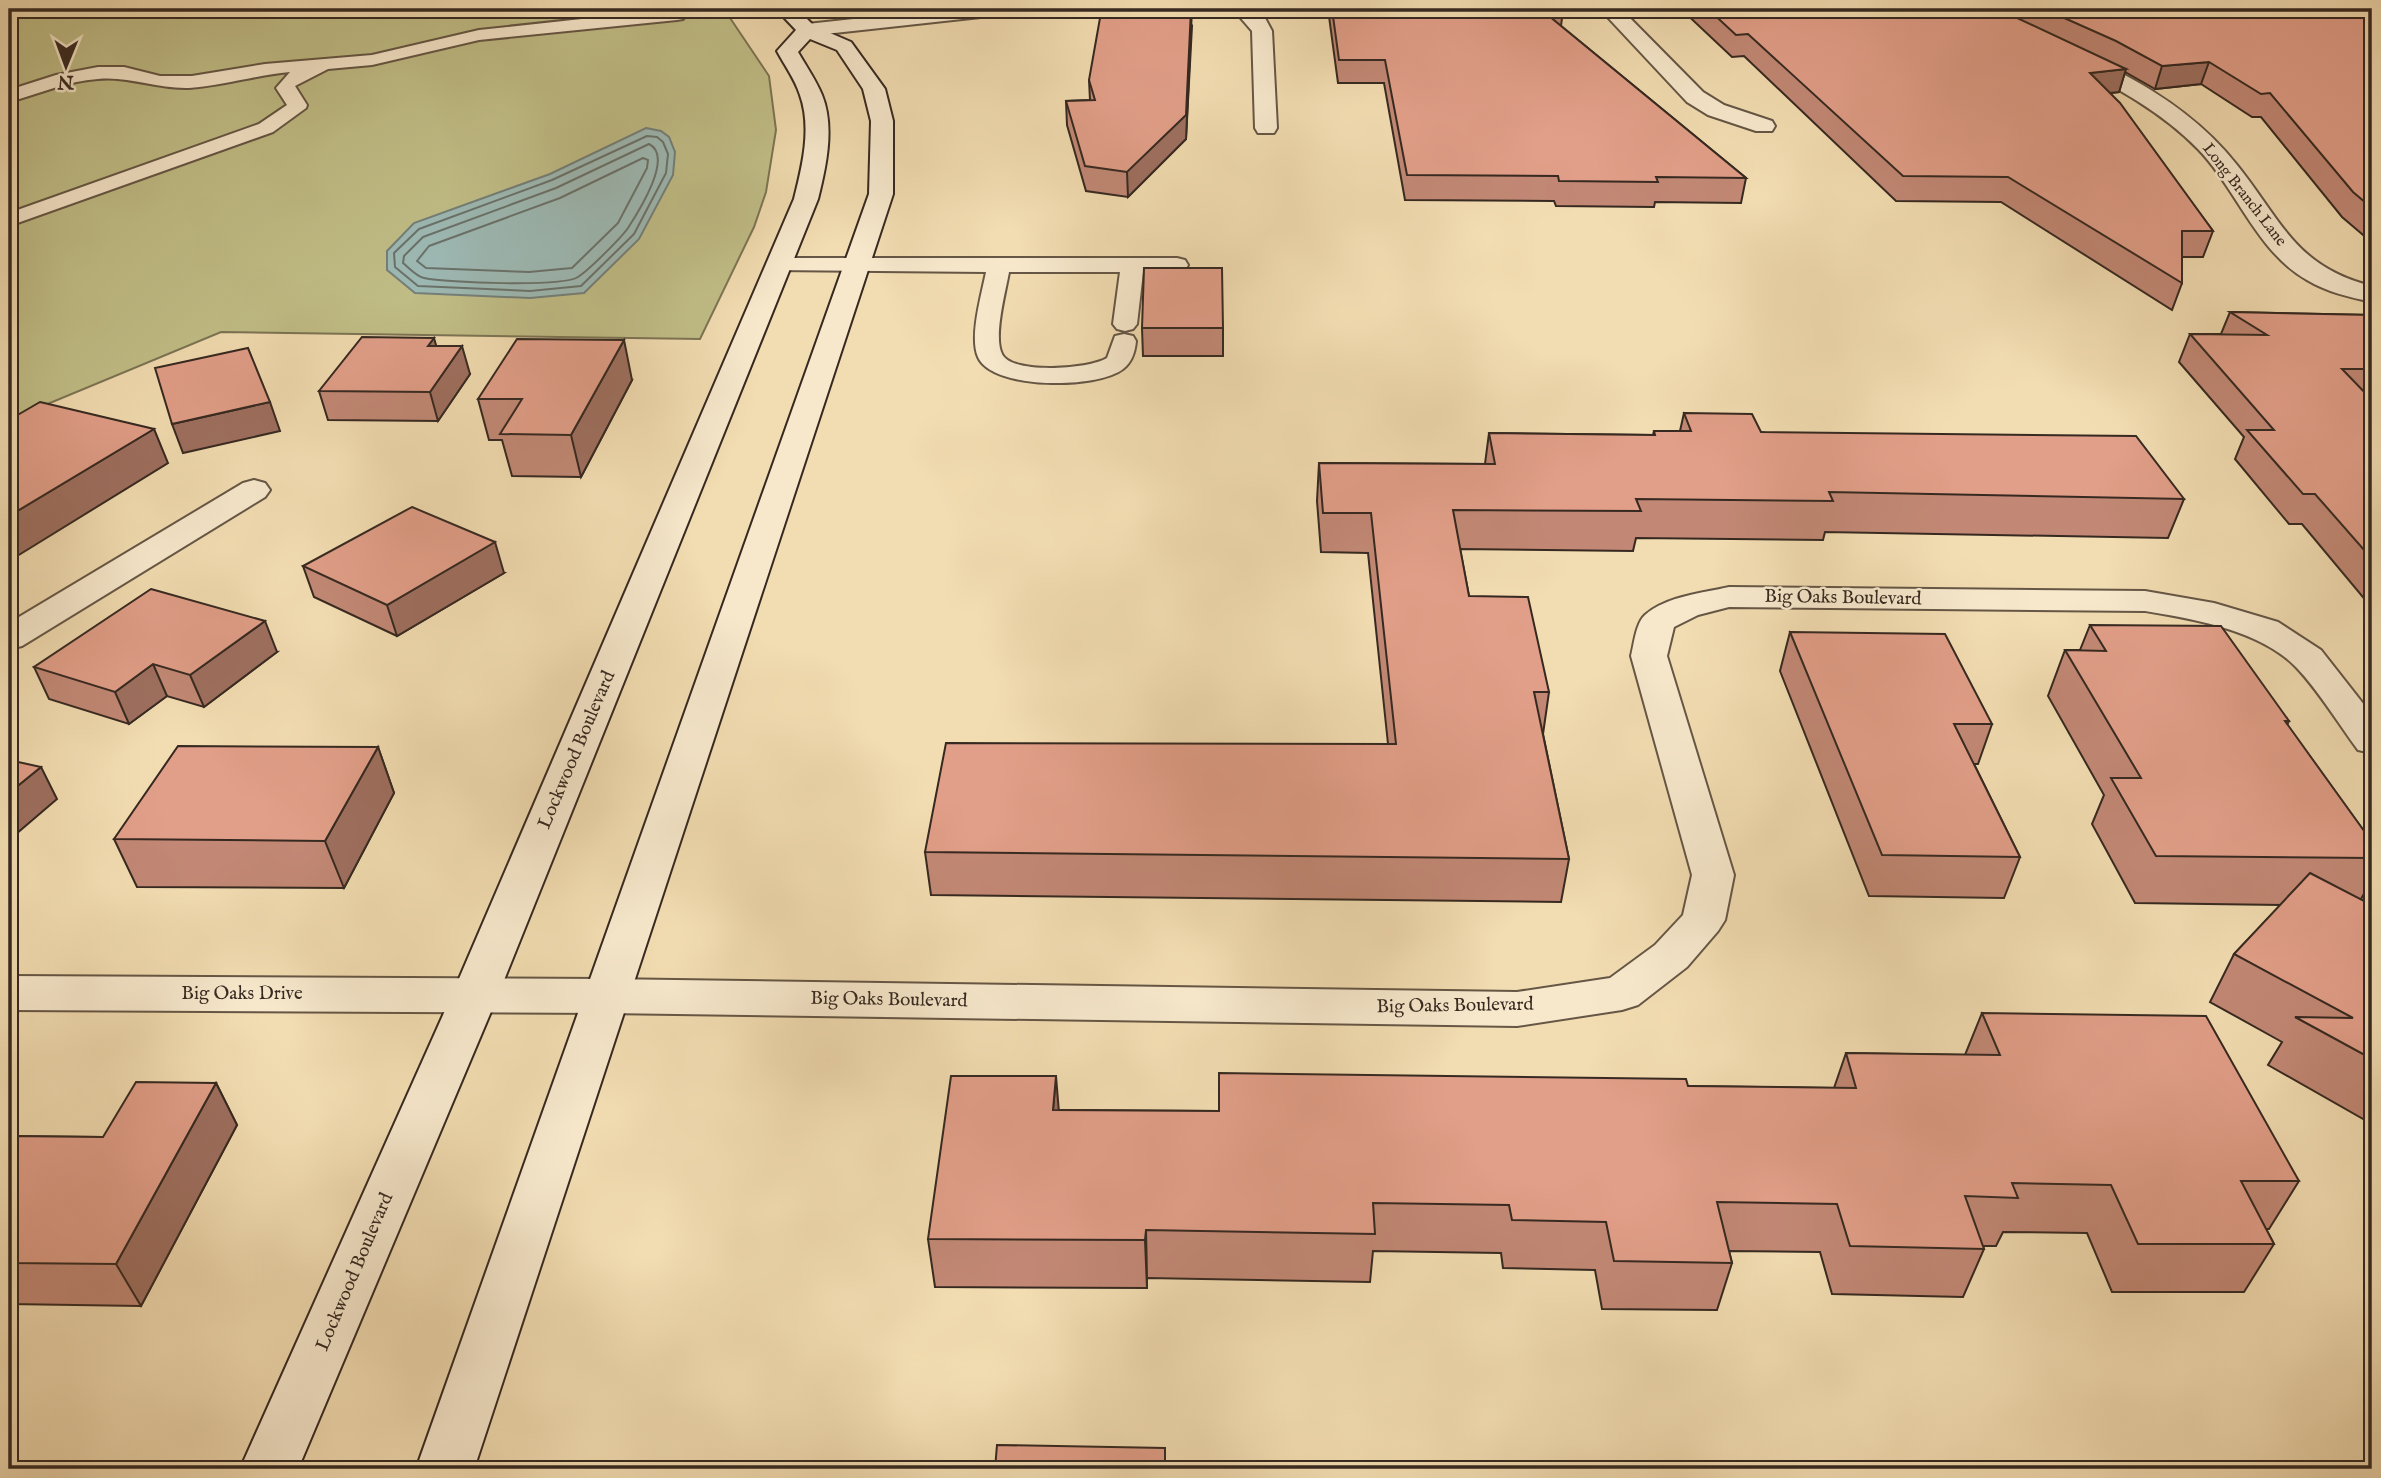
<svg xmlns="http://www.w3.org/2000/svg" width="2381" height="1478" font-family="'IM FELL English',serif">
<style>
.green{fill:#c1be87;stroke:#7c7454;stroke-width:2}
.water{fill:#9dbab5;stroke:#74807a;stroke-width:2}
.lines{fill:none;stroke-linecap:round;stroke-linejoin:round}
.shore{stroke:#6a726b;stroke-width:2}
.lane-casing{stroke:#655645;stroke-width:4}
.street-casing{stroke:#655645;stroke-width:4}
.secondary-casing{stroke:#362921;stroke-width:4}
.lane{fill:#f7e8cc;fill-rule:evenodd}
.street{fill:#f7e8cc;fill-rule:evenodd}
.secondary{fill:#f7e8cc;fill-rule:evenodd}
.wall{fill:#c28875;stroke:#362921;stroke-width:2}
.shaded-wall{fill:#9e6f5f;stroke:#362921;stroke-width:2}
.building{fill:#e19e88;stroke:#362921;stroke-width:2}
.labels{text-anchor:middle;dominant-baseline:central;stroke-width:5;stroke-linejoin:round;paint-order:stroke}
.far-street-label{font-size:16px;fill:#362921;stroke:#f7e8cc}
.street-label{font-size:19px;fill:#362921;stroke:#f7e8cc}
</style>
<rect width="100%" height="100%" fill="#f2dcb1"/>
<filter id="stains"><feTurbulence type="fractalNoise" baseFrequency=".00286" numOctaves="4"/><feColorMatrix values="0 0 0 0 .2 0 0 0 0 .09 0 0 0 0 .02 0 0 0 .5 -.17"/></filter>
<radialGradient id="worn" r=".72"><stop offset=".6" stop-color="#630" stop-opacity="0"/><stop offset="1" stop-color="#630" stop-opacity=".3"/></radialGradient>
<polygon class="green" points="9,9 724,9 769,76 776,130 766,192 754,227 700,339 221,332 9,420"/>
<polygon class="water" points="646,128 661,131 669,137 675,152 673,175 639,239 584,293 530,298 415,293 387,270 387,251 414,223 550,174"/>
<g class="lines">
<g class="shore">
<polygon points="647,136 657,137 663,142 668,154 666,173 634,234 581,286 530,291 418,286 395,267 394,253 419,229 552,180"/>
<path d="M649,144c25,12 -10,67 -21,84 -7,10 -39,42 -50,49 -15,10 -132,6 -154,1 -7,-1 -15,-10 -21,-15l1,-7 19,-19 133,-49z"/>
<polygon points="643,158 648,160 647,168 618,223 572,268 529,272 426,268 417,261 429,246 560,198"/>
</g>
<g class="lane-casing">
<g id="lane">
<path d="M674,9h17l-8,10 -6,1 -198,20 -107,25 -44,4 -33,17 12,19 -1,3 -33,24 -264,94v-13l250,-89 28,-19 -11,-17 14,-16c-34,3 -68,14 -101,16 -32,1 -60,-12 -91,-9 -31,2 -59,15 -89,23v-12l47,-15 42,-8h26l36,9h32l73,-12 107,-9 107,-25z"/>
<path d="M779,258h398l8,2 3,5 -3,5 -42,2 -6,52 -4,5 -8,2 -8,-2 -4,-5 7,-52h-111c-3,18 -16,65 -7,82 10,21 88,15 105,4l8,-22 9,-2 9,2 3,5c-1,11 -4,21 -13,28 -25,20 -131,21 -145,-12 -9,-20 4,-64 8,-85l-215,-2 -3,-5 3,-5z"/>
</g>
</g>
<g class="street-casing">
<g id="street">
<polygon points="947,9 1009,9 999,15 807,36 800,34 797,30 800,26 807,24"/>
<polygon points="1233,9 1255,9 1265,18 1272,31 1277,128 1274,133 1258,133 1255,128 1252,31"/>
<polygon points="1600,9 1621,9 1703,92 1724,105 1772,121 1775,126 1772,131 1756,131 1708,115 1687,102"/>
<path d="M2076,53c14,3 26,11 39,17 47,24 89,53 122,95 45,56 58,102 135,121v16c-23,-5 -45,-10 -65,-22 -50,-28 -71,-92 -109,-131 -37,-38 -83,-62 -129,-86l-3,-4 3,-4z"/>
<polygon points="254,480 265,483 270,490 265,497 22,646 9,649 9,623 243,483"/>
<path d="M1729,587l416,4 69,12 64,19 43,28 51,65v38l-14,-3c-20,-27 -39,-59 -62,-83 -36,-37 -103,-48 -151,-56l-416,-4 -31,8 -24,12 -7,29 67,219 -9,45 -7,11 -31,36 -49,38 -16,5 -105,16 -912,-13 -596,-3v-34l596,3 912,13 93,-14 45,-33 28,-30 9,-40 -61,-219c3,-12 5,-33 14,-41 22,-19 58,-22 84,-28z"/>
</g>
</g>
<g class="secondary-casing">
<path id="secondary" d="M776,9h21l17,17 37,16 34,47 8,32v73l-419,1275h-58l453,-1275 2,-73 -8,-32 -26,-39 -27,-11 -12,13c8,14 18,28 24,43 13,32 4,72 -4,104l-320,796 -200,474h-58l212,-474 342,-796c8,-32 18,-71 6,-104 -5,-16 -15,-29 -23,-44l19,-21z"/>
</g>
<use href="#lane" class="lane"/>
<use href="#street" class="street"/>
<use href="#secondary" class="secondary"/>
</g>
<g class="wall">
<polygon points="1328,9 1562,9 1563,10 1561,26 1746,178 1741,203 1655,202 1654,207 1556,206 1554,201 1405,200 1384,83 1338,83"/>
<polygon points="1681,9 2372,9 2372,240 2369,240 2342,217 2261,117 2252,117 2201,84 2155,89 2125,72 2119,92 2110,93 2213,231 2203,257 2182,257 2182,283 2172,310 2001,202 1896,201 1744,56 1732,57"/>
<polygon points="1192,26 1186,139 1128,197 1086,191 1067,125 1066,101 1090,100 1089,80"/>
<polygon points="2230,312 2372,315 2372,398 2370,398 2372,400 2372,608 2302,524 2289,524 2235,459 2244,437 2179,362 2190,334 2221,334"/>
<polygon points="1142,328 1223,328 1223,356 1143,356"/>
<polygon points="436,346 470,374 438,421 328,420 319,391"/>
<polygon points="632,380 581,477 512,476 502,440 489,440 478,399"/>
<polygon points="1684,413 1761,432 2184,499 2168,538 1825,532 1823,540 1636,538 1633,551 1460,549 1469,596 1549,692 1543,734 1569,859 1561,902 931,895 925,852 1388,744 1368,553 1321,552 1317,501 1319,463 1485,464 1489,433 1653,435 1654,431 1680,431"/>
<polygon points="303,566 504,573 397,636 314,597"/>
<polygon points="2090,625 2289,721 2287,725 2372,842 2372,879 2361,899 2372,905 2372,1124 2268,1065 2282,1042 2210,1002 2234,954 2281,905 2135,903 2092,824 2104,795 2048,696 2065,650 2080,650"/>
<polygon points="1790,632 1992,724 1978,764 1974,764 2020,857 2004,898 1869,896 1780,671"/>
<polygon points="277,652 204,707 167,696 129,724 49,699 34,667"/>
<polygon points="378,747 394,793 344,888 137,887 114,839"/>
<polygon points="1982,1013 2299,1181 2269,1229 2266,1229 2274,1244 2244,1292 2112,1292 2087,1233 2003,1232 1996,1246 1983,1246 1984,1249 1963,1297 1832,1294 1820,1252 1729,1251 1732,1263 1717,1310 1602,1309 1595,1270 1503,1268 1501,1253 1373,1251 1370,1282 1147,1278 1147,1288 935,1287 928,1239 1059,1110 1219,1111 1688,1086 1834,1088 1846,1053 1965,1055"/>
<polygon points="216,1083 237,1125 141,1306 9,1304 9,1136 103,1137"/>
</g>
<g class="shaded-wall">
<polygon points="1192,9 1186,139 1128,197 1127,172"/>
<polygon points="2209,62 2201,84 2155,89 2162,66"/>
<polygon points="2126,69 2119,92 2083,96 2090,73"/>
<polygon points="434,338 442,366 428,346"/>
<polygon points="624,340 632,380 581,477 571,435"/>
<polygon points="462,346 470,374 438,421 430,392"/>
<polygon points="270,402 280,431 183,453 172,424"/>
<polygon points="154,429 168,463 9,561 9,516"/>
<polygon points="495,542 504,573 397,636 387,605"/>
<polygon points="265,621 277,652 204,707 190,675"/>
<polygon points="153,664 167,696 129,724 115,692"/>
<polygon points="378,747 394,793 344,888 325,841"/>
<polygon points="41,767 57,799 9,840 9,793"/>
<polygon points="1056,1076 1060,1125 1053,1110"/>
<polygon points="216,1083 237,1125 141,1306 116,1264"/>
<polygon points="1146,1230 1147,1278 1147,1288 1145,1240"/>
</g>
<g class="building">
<polygon points="1126,9 1191,9 1186,115 1127,172 1085,166 1066,101 1095,100 1089,80 1100,18 1125,18"/>
<polygon points="1332,9 1562,9 1563,10 1543,11 1746,178 1656,177 1658,182 1559,181 1558,176 1407,175 1385,60 1339,60"/>
<polygon points="1708,9 1998,9 2126,69 2090,73 2120,103 2213,231 2182,231 2182,283 2008,177 1903,176 1748,34 1736,35"/>
<polygon points="2044,9 2372,9 2372,208 2353,192 2270,93 2261,94 2209,62 2162,66 2116,41"/>
<polygon points="1144,268 1222,268 1223,328 1142,328"/>
<polygon points="2230,312 2372,315 2372,369 2342,369 2372,400 2372,559 2315,494 2303,494 2247,430 2274,430 2190,334 2267,335"/>
<polygon points="362,337 434,338 428,346 462,346 430,392 319,391"/>
<polygon points="517,339 624,340 571,435 500,434 522,399 478,399"/>
<polygon points="248,348 270,402 172,424 155,368"/>
<polygon points="40,402 154,429 9,516 9,420"/>
<polygon points="1684,413 1752,414 1761,432 2136,436 2184,499 1829,492 1833,501 1636,499 1641,511 1453,510 1469,596 1528,597 1549,692 1534,692 1569,859 925,852 946,743 1396,744 1371,513 1323,513 1319,463 1495,464 1489,433 1655,435 1654,431 1691,431"/>
<polygon points="412,507 495,542 387,605 303,566"/>
<polygon points="151,589 265,621 190,675 153,664 115,692 34,667"/>
<polygon points="2090,625 2221,626 2289,721 2285,721 2372,842 2372,858 2156,856 2111,778 2141,778 2065,650 2106,651"/>
<polygon points="1790,632 1945,634 1992,724 1954,724 2020,857 1882,855"/>
<polygon points="178,746 378,747 325,841 114,839"/>
<polygon points="9,760 41,767 9,793"/>
<polygon points="2310,873 2372,905 2372,1059 2295,1017 2353,1018 2234,954"/>
<polygon points="1982,1013 2206,1016 2299,1181 2241,1181 2274,1244 2138,1244 2111,1185 2012,1183 2018,1198 1965,1196 1984,1249 1850,1246 1837,1204 1717,1202 1732,1263 1614,1261 1606,1222 1512,1220 1509,1205 1373,1203 1375,1234 1146,1230 1145,1240 928,1239 951,1076 1056,1076 1053,1110 1219,1111 1219,1073 1686,1079 1688,1086 1856,1088 1846,1053 2000,1055"/>
<polygon points="136,1082 216,1083 116,1264 9,1263 9,1136 103,1137"/>
<polygon points="997,1445 1165,1448 1165,1469 995,1469"/>
<polygon points="1408,1468 1476,1469 1408,1469"/>
</g>
<g class="labels">
<g class="far-street-label">
<text transform="translate(2244 195) rotate(52)">Long Branch Lane</text>
</g>
<g class="street-label">
<text transform="translate(1843 598) rotate(1)">Big Oaks Boulevard</text>
<text transform="translate(577 750) rotate(-67)">Lockwood Boulevard</text>
<text x="242" y="994">Big Oaks Drive</text>
<text transform="translate(889 1000) rotate(1)">Big Oaks Boulevard</text>
<text transform="translate(1455 1006) rotate(-1)">Big Oaks Boulevard</text>
<text transform="translate(355 1272) rotate(-67)">Lockwood Boulevard</text>
</g>
</g>
<rect width="2381" height="1478" fill="none" stroke="#f2dcb1" stroke-width="35"/>
<rect x="10" y="10" width="2360" height="1457" fill="none" stroke="#362921" stroke-width="3.5"/>
<rect x="18" y="18" width="2346" height="1443" fill="none" stroke="#362921" stroke-width="2"/>
<g transform="translate(66 66) rotate(181)" stroke="#f7e8cc" stroke-width="5" paint-order="stroke">
<path d="M0-5L12 26L0 18L-12 26Z" fill="#362921"/>
<text y="-10" font-size="19" font-weight="bold" text-anchor="middle" fill="#362921">N</text>
</g>
<rect width="100%" height="100%" filter="url(#stains)"/>
<rect width="100%" height="100%" fill="url(#worn)"/>
</svg>
